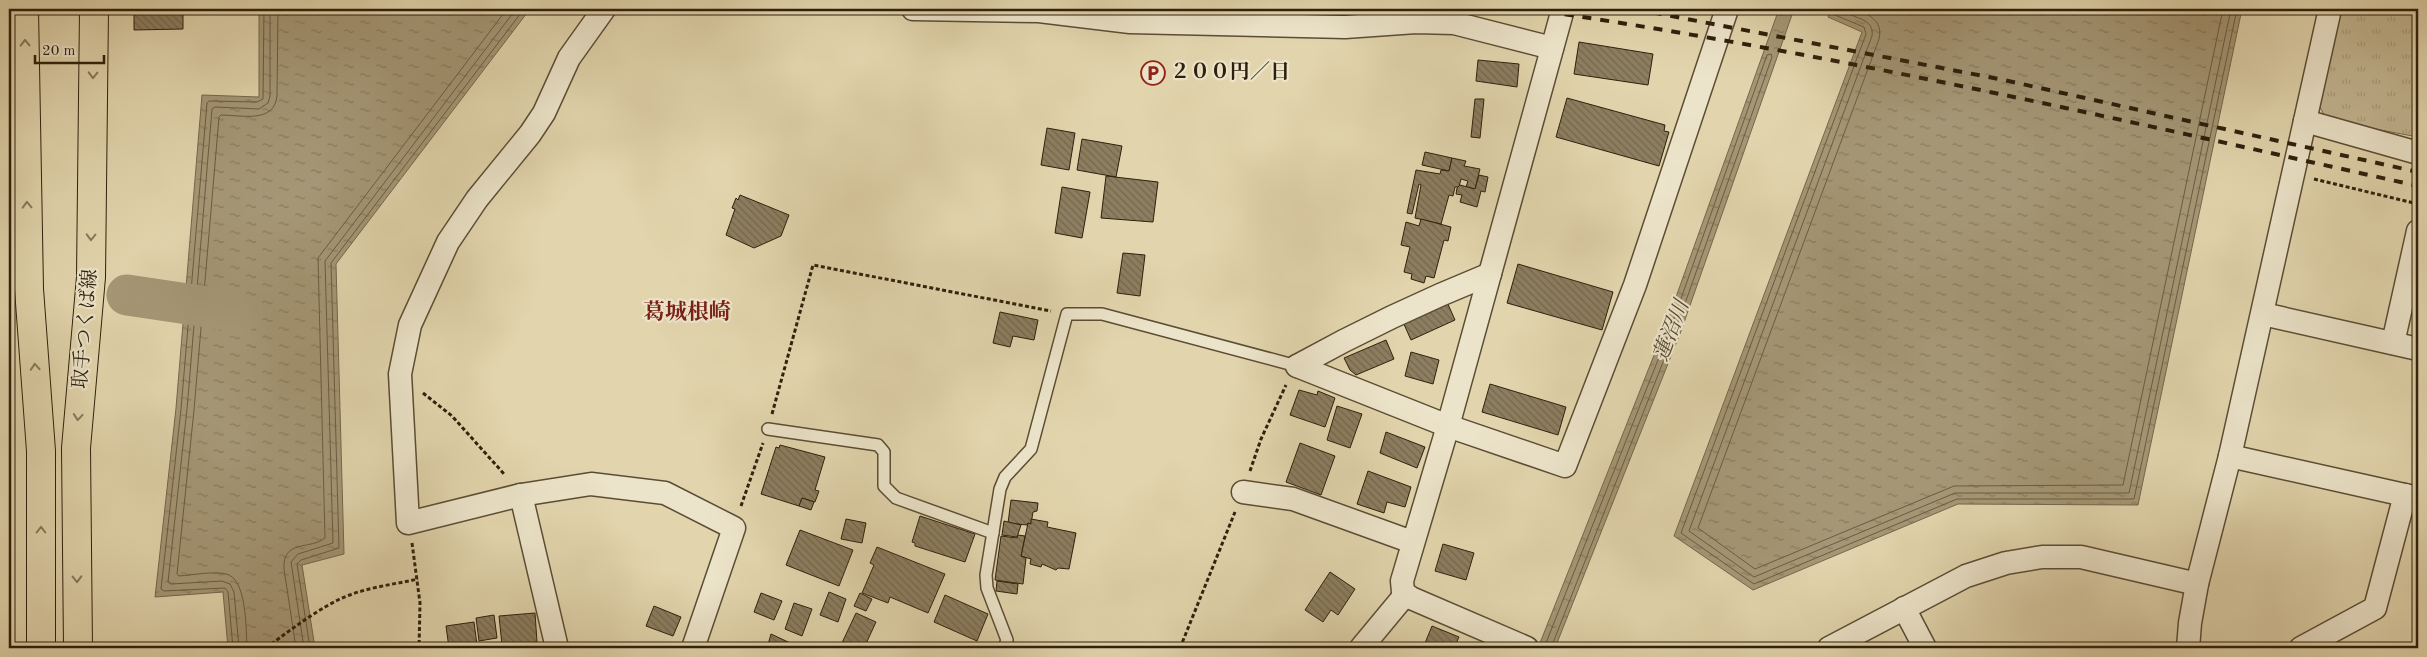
<svg xmlns="http://www.w3.org/2000/svg" width="2427" height="657" font-family="'Old Standard TT','Noto Serif JP',serif">
<style>
.grass{fill:url(#grass-tufts);stroke:#786b4f}
.water{fill:url(#water-ripples);stroke:#75674c}
.lines{fill:none;stroke-linecap:round;stroke-linejoin:round}
.shore{stroke:#6a5c41;stroke-width:1}
.river{stroke:#a59776;stroke-width:41}
.building{fill:url(#building-back-hatch);stroke:#2e200c}
.lane-casing{stroke:#5b4d34;stroke-width:14}
.street-casing{stroke:#5b4d34;stroke-width:25}
.primary-casing{stroke:#2e200c;stroke-width:30}
.path{stroke:#2e200c;stroke-width:3;stroke-dasharray:4 2.5;stroke-linecap:butt}
.lane{stroke:#ece4ca;stroke-width:11}
.street{stroke:#ece4ca;stroke-width:22}
.primary{stroke:#e2d5ad;stroke-width:28}
.rail{stroke:#2e200c;stroke-width:4;stroke-dasharray:9 9;stroke-linecap:butt}
.oneway{stroke:#887a5c}
.labels{text-anchor:middle;dominant-baseline:central;stroke-width:4.5;stroke-linejoin:round;paint-order:stroke}
.poi-label{font-size:20px;font-weight:bold;fill:#2e200c;stroke:#ece4ca;text-anchor:start}
.street-label{font-size:20px;fill:#2e200c;stroke:#ece4ca}
.water-label{font-size:21px;font-style:italic;fill:#584a31;stroke:#ece4ca}
.quarter-label{font-size:22px;font-weight:bold;fill:#7a1f14;stroke:#ece4ca}
</style>
<defs>
<pattern id="grass-tufts" width="24" height="20" patternUnits="userSpaceOnUse" patternTransform="scale(1.25)"><rect width="24" height="20" fill="#c3b692"/><path d="M3 7l-1-3M5 7V3M7 7l1-3M15 17l-1-3M17 17v-4M19 17l1-3" fill="none" stroke="#a89c7d"/></pattern>
<pattern id="water-ripples" width="26" height="14" patternUnits="userSpaceOnUse" patternTransform="scale(1.25)"><rect width="26" height="14" fill="#a59776"/><path d="M2 4q2-2 4 0t4 0M15 11q2-2 4 0t4 0" fill="none" stroke="#877b5f"/></pattern>
<pattern id="building-back-hatch" width="6" height="6" patternUnits="userSpaceOnUse" patternTransform="scale(1.25)"><rect width="6" height="6" fill="#8c7e60"/><path d="M-1 5l2 2M0 0l6 6M5-1l2 2" fill="none" stroke="#73674e"/></pattern>
</defs>
<rect width="100%" height="100%" fill="#e2d5ad"/>
<filter id="stains"><feTurbulence type="fractalNoise" baseFrequency=".004" numOctaves="4"/><feColorMatrix values="0 0 0 0 .2 0 0 0 0 .09 0 0 0 0 .02 0 0 0 .5 -.17"/></filter>
<radialGradient id="worn" r=".72"><stop offset=".6" stop-color="#630" stop-opacity="0"/><stop offset="1" stop-color="#630" stop-opacity=".3"/></radialGradient>
<polygon class="grass" points="2338,9 2418,9 2418,137 2327,120 2316,100"/>
<g class="water">
<polygon points="259,9 530,9 336,264 344,554 302,565 315,648 228,648 223,592 155,597 176,408 202,95 259,97"/>
<polygon points="1779,9 1794,9 1681,331 1555,648 1538,648 1666,325"/>
<polygon points="1830,9 2242,9 2138,505 1958,504 1753,590 1674,536 1862,32 1828,17"/>
</g>
<g class="lines">
<g class="shore">
<polyline points="1835,9 1835,15 1864,27 1866,34 1681,533 1754,584 1957,499 2134,499 2237,9"/>
<path d="M1841,9c10,10 34,8 31,27l-183,495 65,46 201,-84h174l102,-484"/>
<path d="M1856,9c14,6 27,12 23,30l-181,489 57,41 199,-83 169,-1 100,-476"/>
<polyline points="233,648 228,592 225,588 164,591 161,589 181,409 207,103 209,101 257,102 263,99 264,9"/>
<polyline points="239,648 234,592 230,584 222,581 171,584 168,582 187,409 212,109 215,107 259,109 268,103 270,96 270,9"/>
<path d="M247,648c-1,-18 0,-70 -21,-74 -14,-3 -33,1 -47,2l-2,-2 17,-164 25,-293 2,-2c20,0 53,9 56,-19l1,-87"/>
<path d="M296,648l-12,-79c-2,-30 27,-19 41,-31l-7,-280 189,-249"/>
<polyline points="304,648 291,562 298,554 333,543 325,261 516,9"/>
<polyline points="310,648 297,564 301,560 339,548 331,263 524,9"/>
<polyline points="1544,648 1671,327 1767,55 1771,54 1772,57 1676,329 1551,648"/>
</g>
<polyline class="river" points="127,295 235,311 236,316"/>
</g>
<g class="building">
<polygon points="134,9 183,9 183,29 134,30"/>
<polygon points="1579,42 1653,54 1648,85 1574,74"/>
<polygon points="1478,60 1519,64 1517,87 1476,81"/>
<polygon points="1567,98 1665,125 1664,131 1669,132 1659,166 1556,137"/>
<polygon points="1475,99 1484,99 1480,138 1471,137"/>
<polygon points="1047,128 1075,133 1069,170 1041,165"/>
<polygon points="1082,139 1122,146 1116,177 1077,170"/>
<polygon points="1425,152 1452,158 1449,171 1422,165"/>
<polygon points="1452,158 1466,161 1464,166 1480,169 1475,189 1466,187 1468,181 1461,179 1459,187 1455,187 1453,196 1449,195 1441,224 1415,218 1421,185 1419,184 1412,214 1407,213 1416,170 1440,174 1441,170 1449,171"/>
<polygon points="1479,175 1488,177 1485,192 1481,191 1477,207 1460,202 1462,195 1456,194 1457,188 1460,185 1475,189"/>
<polygon points="1106,176 1158,182 1153,222 1101,218"/>
<polygon points="1062,187 1090,192 1082,238 1055,233"/>
<polygon points="740,195 789,215 781,236 754,248 726,235 735,209 732,208 736,198 738,200"/>
<polygon points="1421,219 1451,227 1448,241 1444,240 1434,278 1426,276 1424,283 1411,279 1412,274 1404,272 1410,247 1401,245 1406,222 1419,226"/>
<polygon points="1123,253 1145,255 1140,296 1117,293"/>
<polygon points="1518,264 1613,292 1602,330 1507,303"/>
<polygon points="1447,302 1455,320 1411,340 1403,322"/>
<polygon points="1000,312 1038,320 1034,340 1013,336 1010,347 993,343"/>
<polygon points="1386,340 1394,359 1356,375 1350,370 1344,358"/>
<polygon points="1411,352 1439,360 1433,384 1405,376"/>
<polygon points="1490,384 1566,407 1558,435 1482,412"/>
<polygon points="1299,390 1317,395 1318,391 1335,398 1325,427 1290,415"/>
<polygon points="1337,406 1362,414 1350,448 1327,440"/>
<polygon points="1386,432 1425,447 1417,468 1380,453"/>
<polygon points="1300,443 1335,456 1321,495 1286,482"/>
<polygon points="780,445 825,457 815,490 819,491 815,502 802,498 799,506 761,494 776,447 779,448"/>
<polygon points="1368,471 1411,487 1405,507 1387,502 1384,513 1357,504"/>
<polygon points="802,498 814,502 811,510 799,506"/>
<polygon points="1011,500 1038,503 1037,511 1033,512 1031,524 1028,523 1027,525 1008,523"/>
<polygon points="920,516 975,534 965,562 915,546 915,543 912,542"/>
<polygon points="846,519 866,523 862,543 841,539"/>
<polygon points="1031,519 1048,522 1047,527 1076,533 1069,569 1058,568 1056,570 1042,564 1041,567 1030,564 1031,559 1021,556 1028,523 1031,524"/>
<polygon points="1004,521 1021,525 1017,537 1002,535"/>
<polygon points="800,530 853,550 839,586 786,565"/>
<polygon points="1018,535 1025,536 1021,556 1026,558 1023,584 995,580 1001,536 1017,538"/>
<polygon points="1443,544 1474,553 1466,580 1435,571"/>
<polygon points="877,547 945,574 928,613 890,597 888,603 862,593 874,565 870,563"/>
<polygon points="1330,572 1355,589 1338,615 1331,610 1323,622 1305,610"/>
<polygon points="997,581 1018,584 1017,594 996,591"/>
<polygon points="829,592 846,599 838,622 820,615"/>
<polygon points="761,593 782,601 774,620 754,612"/>
<polygon points="860,593 872,599 866,611 854,606"/>
<polygon points="945,595 988,614 977,641 934,622"/>
<polygon points="794,603 812,609 802,636 785,629"/>
<polygon points="654,606 681,617 673,636 646,626"/>
<polygon points="535,613 537,642 524,643 525,647 517,648 517,643 502,645 499,616"/>
<polygon points="856,613 876,622 864,648 847,648 841,645"/>
<polygon points="494,615 497,638 479,641 476,618"/>
<polygon points="474,622 477,645 449,648 446,626"/>
<polygon points="1432,626 1459,637 1454,648 1423,648"/>
<polygon points="771,634 801,648 767,648"/>
</g>
<g class="lines">
<g class="lane-casing">
<g id="lane">
<polyline points="768,429 878,445 884,452 884,486 896,498 993,533"/>
<polyline points="1004,648 1007,640 987,588 986,575 1000,489 1005,477 1031,449 1067,314 1102,314 1297,366"/>
</g>
</g>
<g class="street-casing">
<g id="street">
<polyline points="604,9 569,58 544,113 530,134 477,199 448,242 410,325 400,374 408,523 521,495 591,484 665,493 734,528 693,648"/>
<polyline points="913,9 1039,11 1130,22 1345,27 1416,22 1454,23 1552,48"/>
<polyline points="2305,121 2418,153"/>
<polyline points="2263,314 2418,349"/>
<polyline points="2393,343 2418,231"/>
<polyline points="1297,366 1448,426 1565,466 1635,285 1727,9"/>
<path d="M1297,366c63,-35 126,-65 193,-92"/>
<polyline points="2230,456 2418,498"/>
<polyline points="1243,492 1293,499 1412,542"/>
<polyline points="521,495 557,648"/>
<polyline points="1904,608 1925,648"/>
<polyline points="1361,648 1405,595"/>
<polyline points="1527,648 1411,598 1403,592 1402,581 1448,426 1563,9"/>
<polyline points="1829,648 1966,576 2006,563 2042,557 2081,557 2197,584"/>
<polyline points="2188,648 2190,623 2197,584 2230,456 2330,9"/>
<polyline points="2301,648 2375,608 2405,495"/>
</g>
</g>
<g class="primary-casing">
<g id="primary">
<polyline points="24,9 29,289 41,451 41,648"/>
<polyline points="78,648 76,448 91,277 94,9"/>
</g>
</g>
<g class="path">
<polyline points="2314,179 2418,204"/>
<polyline points="423,393 452,416 505,475"/>
<polyline points="772,414 813,265 1051,311"/>
<polyline points="1250,471 1261,439 1286,385"/>
<polyline points="741,506 763,443"/>
<polyline points="412,543 420,603 419,648"/>
<path d="M266,648c23,-17 45,-34 70,-47 25,-13 55,-16 82,-22"/>
<polyline points="1180,648 1235,512"/>
</g>
<use href="#lane" class="lane"/>
<use href="#street" class="street"/>
<use href="#primary" class="primary"/>
<g class="rail">
<path d="M1529,9c299,43 594,111 889,177"/>
<polyline points="1635,9 2004,80 2418,172"/>
</g>
</g>
<defs><path id="oneway-chevron" d="M-2-3.5L2.5 0L-2 3.5" fill="none" stroke-width="1.6" stroke-linecap="round" stroke-linejoin="round" transform="scale(1.25)"/></defs>
<g class="oneway">
<use href="#oneway-chevron" transform="translate(25 43) rotate(-91)"/>
<use href="#oneway-chevron" transform="translate(93 75) rotate(91)"/>
<use href="#oneway-chevron" transform="translate(27 205) rotate(-92)"/>
<use href="#oneway-chevron" transform="translate(91 237) rotate(91)"/>
<use href="#oneway-chevron" transform="translate(35 367) rotate(-94)"/>
<use href="#oneway-chevron" transform="translate(78 417) rotate(95)"/>
<use href="#oneway-chevron" transform="translate(41 530) rotate(-90)"/>
<use href="#oneway-chevron" transform="translate(77 579) rotate(89)"/>
</g>
<defs>
<g id="parking-ring" transform="scale(1.25)"><circle r="9.5" fill="#ece4ca" stroke="#8f2418" stroke-width="1.5"/><path d="M-3.5-5.5H1a3.5 3.5 0 0 1 0 7H-1V5.5H-3.5ZM-1-3.4V-.6H.8a1.4 1.4 0 0 0 0-2.8Z" fill="#8f2418"/></g>
</defs>
<g fill-rule="evenodd">
<use href="#parking-ring" x="1153" y="73"/>
</g>
<g class="labels">
<g class="poi-label">
<text x="1170" y="73">２００円／日</text>
</g>
<g class="street-label">
<text transform="translate(86 329) rotate(-85)">取手つくば線</text>
</g>
<g class="water-label">
<text transform="translate(1672 331) rotate(-69)">蓮沼川</text>
</g>
<g class="quarter-label">
<text x="687" y="313">葛城根崎</text>
</g>
</g>
<rect width="2427" height="657" fill="none" stroke="#e2d5ad" stroke-width="30"/>
<rect x="10" y="10" width="2407" height="637" fill="none" stroke="#2e200c" stroke-width="2.5"/>
<rect x="15" y="15" width="2397" height="627" fill="none" stroke="#2e200c"/>
<path d="M35 55v8h69v-8" fill="none" stroke="#2e200c" stroke-width="2.5"/>
<text x="42" y="55" font-size="15" fill="#2e200c" stroke="#ece4ca" stroke-width="4" paint-order="stroke">20 m</text>
<rect width="100%" height="100%" filter="url(#stains)"/>
<rect width="100%" height="100%" fill="url(#worn)"/>
</svg>
